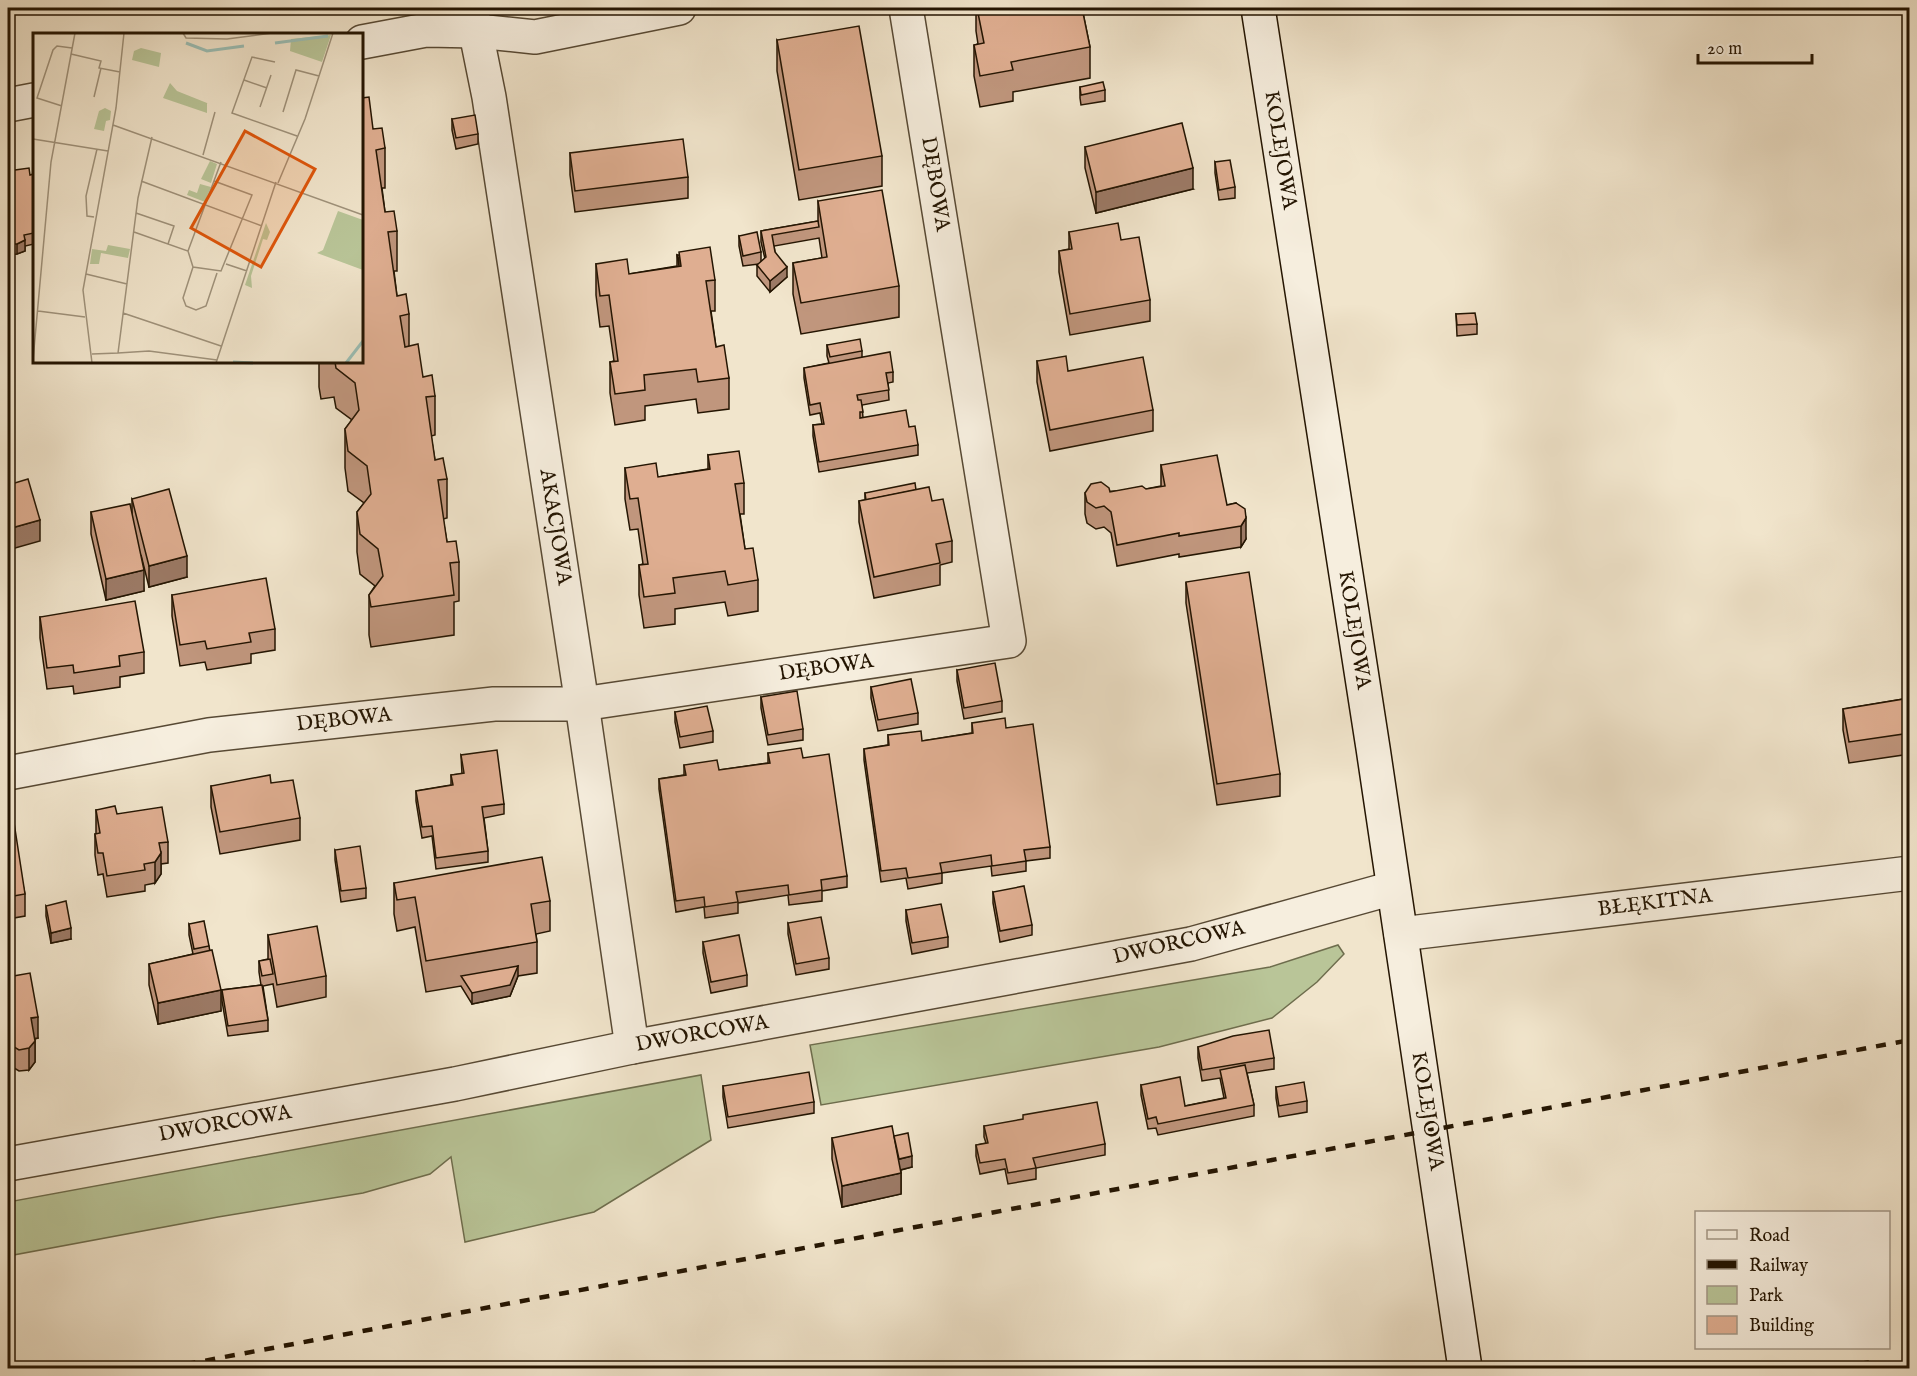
<svg xmlns="http://www.w3.org/2000/svg" width="1917" height="1376" font-family="'IM FELL English',serif">
<style>
.green{fill:#b9c598;stroke:#6e6d4d;stroke-width:1.5}
.lines{fill:none;stroke-linecap:round;stroke-linejoin:round}
.street-casing{stroke:#574934;stroke-width:36}
.secondary-casing{stroke:#241502;stroke-width:36}
.street{stroke:#f6eede;stroke-width:33}
.secondary{stroke:#f6eede;stroke-width:33}
.rail{stroke:#241502;stroke-width:4.5;stroke-dasharray:10 10;stroke-linecap:butt}
.wall{fill:#c0967d;stroke:#241502;stroke-width:1.5}
.shaded-wall{fill:#9c7a66;stroke:#241502;stroke-width:1.5}
.building{fill:#dfae91;stroke:#241502;stroke-width:1.5}
.labels{text-anchor:middle;dominant-baseline:central;stroke-width:5;stroke-linejoin:round;paint-order:stroke}
.street-label{font-size:21px;fill:#241502;stroke:#f6eede}
.inset-river{fill:none;stroke:#9bbfb6;stroke-width:3}
.inset-road{fill:none;stroke:#9f927b;stroke-width:1.5}
.view{fill:#de560c;fill-opacity:0.15;stroke:#de560c;stroke-width:3}
.inset-edge{fill:none;stroke:#241502;stroke-width:3}
</style>
<rect width="100%" height="100%" fill="#f1e5cc"/>
<filter id="stains"><feTurbulence type="fractalNoise" baseFrequency=".00333" numOctaves="4"/><feColorMatrix values="0 0 0 0 .2 0 0 0 0 .09 0 0 0 0 .02 0 0 0 .5 -.17"/></filter>
<radialGradient id="worn" r=".72"><stop offset=".6" stop-color="#630" stop-opacity="0"/><stop offset="1" stop-color="#630" stop-opacity=".3"/></radialGradient>
<g class="green">
<polygon points="1338,945 1344,954 1317,982 1272,1018 1159,1047 821,1105 810,1045 1270,967"/>
<polygon points="701,1075 711,1140 594,1212 465,1242 451,1157 430,1174 363,1193 218,1217 8,1256 8,1202"/>
</g>
<g class="lines">
<g class="street-casing">
<g id="street">
<polyline points="471,8 489,97 582,704 632,1047"/>
<polyline points="362,42 426,30 477,31 535,37 679,8"/>
<polyline points="8,105 34,100"/>
<polyline points="8,773 209,735 494,704 582,704 1009,641 906,8"/>
<polyline points="1401,934 1910,873"/>
<polyline points="8,1164 455,1084 632,1047 1191,944 1393,888"/>
</g>
</g>
<g class="secondary-casing">
<polyline id="secondary" points="1258,8 1373,748 1465,1368"/>
</g>
<use href="#street" class="street"/>
<use href="#secondary" class="secondary"/>
<polyline class="rail" points="166,1368 1910,1040"/>
</g>
<g class="wall">
<polygon points="976,8 1082,8 1090,47 1090,78 1013,92 1013,101 980,107 974,76 974,45 978,44 976,31"/>
<polygon points="777,40 882,156 882,186 799,200 777,71"/>
<polygon points="1080,87 1105,90 1105,101 1081,105 1080,98"/>
<polygon points="452,119 478,134 478,144 456,149 452,130"/>
<polygon points="373,129 385,148 385,188 382,188 385,212 397,231 397,271 394,271 397,296 409,314 409,346 423,377 435,396 435,435 431,436 435,460 447,479 447,518 443,519 447,542 459,562 459,601 454,602 454,635 371,647 369,635 369,595 375,586 360,574 357,552 357,512 364,503 348,491 345,468 345,429 352,420 336,408 334,397 321,399 319,387 319,362 362,362"/>
<polygon points="1085,147 1193,189 1096,213 1085,168"/>
<polygon points="570,153 688,177 688,198 575,212 570,175"/>
<polygon points="1215,162 1235,187 1235,198 1219,200 1215,173"/>
<polygon points="8,171 30,175 34,174 34,244 25,246 25,251 17,254 8,255"/>
<polygon points="818,201 899,286 899,317 801,334 793,294 793,263 822,258 819,238 774,246 775,252 787,277 770,292 757,276 757,265 759,264 743,266 739,246 739,236 761,252 761,262 765,259 761,242 761,231 818,221"/>
<polygon points="1069,232 1121,240 1150,300 1150,321 1070,335 1059,272 1059,251 1069,249"/>
<polygon points="677,255 715,280 715,311 711,311 716,347 729,378 729,409 698,413 696,399 645,406 645,420 615,425 610,393 610,362 614,361 609,326 600,327 596,295 596,264 629,274 677,266"/>
<polygon points="1456,314 1477,324 1477,334 1457,336"/>
<polygon points="827,345 862,351 862,357 893,372 893,382 888,383 889,400 862,405 863,418 909,427 918,445 918,455 819,472 813,436 813,425 822,424 820,413 810,415 804,378 804,368 829,363 827,356"/>
<polygon points="1037,361 1068,371 1153,410 1153,431 1050,451 1037,382"/>
<polygon points="708,455 744,483 744,514 740,514 745,549 758,580 758,611 728,616 725,602 675,609 675,624 644,628 639,595 639,565 643,564 638,529 630,530 625,499 625,468 658,477 708,469"/>
<polygon points="1161,465 1227,505 1236,503 1246,539 1241,547 1179,557 1179,554 1117,566 1111,533 1104,527 1096,529 1087,523 1085,514 1085,493 1146,489 1161,486"/>
<polygon points="916,490 932,501 952,541 952,562 940,565 940,585 874,598 859,522 859,501 865,500 865,493"/>
<polygon points="132,499 187,577 149,587 141,555 144,591 106,600 91,534 91,512 132,515"/>
<polygon points="1186,582 1280,774 1280,796 1217,805 1186,603"/>
<polygon points="172,595 275,629 275,650 251,654 251,663 207,670 205,662 180,666 172,616"/>
<polygon points="40,617 144,652 144,673 120,677 120,687 74,694 73,686 47,689 40,638"/>
<polygon points="8,665 10,682 10,703 8,703"/>
<polygon points="957,670 1002,701 1002,712 964,719 957,681"/>
<polygon points="871,687 918,713 918,724 878,731 871,698"/>
<polygon points="761,697 803,729 803,740 768,745 761,708"/>
<polygon points="1910,698 1910,754 1849,763 1843,730 1843,709"/>
<polygon points="675,712 713,731 713,742 680,748 675,722"/>
<polygon points="972,723 1006,728 1050,847 1050,858 1026,861 1026,871 992,876 991,866 942,873 942,883 908,889 906,878 881,882 864,760 864,749 888,745 888,735 922,741 972,733"/>
<polygon points="768,753 803,758 847,876 847,887 822,891 822,901 789,905 788,895 738,903 738,913 705,918 704,907 676,912 659,789 659,779 684,775 684,765 719,770 768,763"/>
<polygon points="461,755 504,804 504,814 484,818 488,851 488,862 436,869 432,836 422,838 416,801 416,791 451,785 451,775 462,774"/>
<polygon points="271,783 300,818 300,840 220,854 211,807 211,786"/>
<polygon points="96,810 117,814 168,842 168,863 161,864 161,874 155,883 145,885 145,891 107,897 103,874 98,875 95,855 95,834 96,834"/>
<polygon points="8,817 25,894 25,916 8,919"/>
<polygon points="335,850 366,888 366,898 341,902 335,860"/>
<polygon points="394,883 550,901 550,931 536,934 537,942 537,973 518,976 510,996 472,1004 461,986 426,992 415,927 397,931 394,914"/>
<polygon points="993,892 1032,925 1032,935 1000,942 993,903"/>
<polygon points="46,906 71,939 51,943 46,916"/>
<polygon points="906,910 948,937 948,947 912,954 906,921"/>
<polygon points="788,923 829,958 829,969 796,975 788,934"/>
<polygon points="189,924 209,946 221,1011 158,1024 149,985 149,964 193,954 189,935"/>
<polygon points="268,935 326,976 326,997 277,1007 273,984 263,986 268,1020 268,1031 228,1036 222,1001 222,990 261,985 259,972 259,961 268,959"/>
<polygon points="703,942 747,975 747,986 711,993 703,953"/>
<polygon points="8,977 38,1038 35,1039 35,1062 29,1070 19,1071 11,1066 8,1067"/>
<polygon points="1198,1047 1274,1058 1274,1069 1247,1073 1254,1105 1254,1116 1158,1135 1156,1128 1148,1129 1141,1095 1141,1085 1185,1106 1224,1098 1220,1078 1202,1081 1198,1058"/>
<polygon points="723,1086 814,1102 814,1113 728,1128 723,1097"/>
<polygon points="1276,1087 1307,1101 1307,1112 1279,1117 1276,1098"/>
<polygon points="984,1126 1105,1144 1105,1155 1036,1168 1036,1179 1008,1184 1005,1169 980,1174 976,1156 976,1145 986,1143 984,1137"/>
<polygon points="894,1136 912,1167 901,1170 901,1194 842,1207 832,1159 832,1138"/>
</g>
<g class="shaded-wall">
<polygon points="1193,168 1193,189 1096,213 1096,192"/>
<polygon points="25,240 25,251 17,254 17,244"/>
<polygon points="787,267 787,277 770,292 770,281"/>
<polygon points="1246,518 1246,539 1241,547 1241,526"/>
<polygon points="40,520 40,541 8,550 8,529"/>
<polygon points="187,556 187,577 149,587 149,566"/>
<polygon points="144,570 144,591 106,600 106,579"/>
<polygon points="161,853 161,874 155,883 155,862"/>
<polygon points="71,928 71,939 51,943 51,933"/>
<polygon points="518,966 518,976 510,996 472,1004 472,993"/>
<polygon points="221,990 221,1011 158,1024 158,1003"/>
<polygon points="38,1017 38,1038 31,1039 31,1018"/>
<polygon points="35,1041 35,1062 29,1070 29,1048"/>
<polygon points="912,1156 912,1167 896,1171 896,1160"/>
<polygon points="901,1173 901,1194 842,1207 842,1186"/>
</g>
<g class="building">
<polygon points="977,8 1082,8 1090,47 1011,62 1013,70 980,76 974,45 984,43"/>
<polygon points="859,26 882,156 799,170 777,40"/>
<polygon points="1103,82 1105,90 1081,95 1080,87"/>
<polygon points="369,97 373,129 382,128 385,148 376,150 385,212 394,211 397,231 388,232 397,296 406,294 409,314 400,316 405,347 418,344 423,377 432,375 435,396 426,397 435,460 443,458 447,479 438,480 447,542 456,541 459,562 450,563 454,595 371,607 369,595 383,576 378,549 360,534 357,512 371,494 367,466 348,451 345,429 359,410 355,383 336,368 335,362 362,362 362,98"/>
<polygon points="475,115 478,134 456,138 452,119"/>
<polygon points="1182,123 1193,168 1096,192 1085,147"/>
<polygon points="683,139 688,177 575,191 570,153"/>
<polygon points="1230,160 1235,187 1219,190 1215,162"/>
<polygon points="29,168 30,175 34,174 34,233 24,235 25,240 17,244 8,244 8,171"/>
<polygon points="882,190 899,286 801,303 793,263 827,257 818,201"/>
<polygon points="818,221 819,227 772,235 775,252 787,267 770,281 757,265 766,257 761,231"/>
<polygon points="1118,223 1121,240 1139,237 1150,300 1070,314 1059,251 1072,249 1069,232"/>
<polygon points="757,232 761,252 743,256 739,236"/>
<polygon points="710,247 715,280 706,281 716,347 724,345 729,378 698,382 696,369 644,375 645,390 615,394 610,362 618,361 609,295 600,296 596,264 627,259 629,274 681,266 679,252"/>
<polygon points="677,255 679,255 679,266"/>
<polygon points="1475,313 1477,324 1457,325 1456,314"/>
<polygon points="860,339 862,351 830,357 827,345"/>
<polygon points="890,352 893,372 886,373 889,390 857,395 858,400 861,400 863,412 860,412 860,418 906,410 909,427 915,426 918,445 819,462 813,425 824,424 820,403 810,405 804,368"/>
<polygon points="1066,356 1068,371 1143,357 1153,410 1050,430 1037,361"/>
<polygon points="739,451 744,483 735,484 745,549 753,548 758,580 728,585 725,571 673,578 675,593 644,597 639,565 648,564 638,498 630,499 625,468 656,463 658,477 710,469 708,455"/>
<polygon points="1217,455 1227,505 1236,503 1245,509 1246,518 1241,526 1179,536 1179,533 1117,545 1111,512 1104,506 1096,508 1087,502 1085,493 1091,484 1101,482 1109,488 1110,492 1142,486 1146,489 1165,486 1161,465"/>
<polygon points="28,479 40,520 8,529 8,485"/>
<polygon points="915,483 916,490 866,500 865,493"/>
<polygon points="929,487 932,501 943,499 952,541 936,544 940,563 874,577 859,501"/>
<polygon points="169,489 187,556 149,566 132,499"/>
<polygon points="130,504 144,570 106,579 91,512"/>
<polygon points="1249,572 1280,774 1217,784 1186,582"/>
<polygon points="266,578 275,629 249,633 251,642 207,649 205,641 180,645 172,595"/>
<polygon points="135,601 144,652 119,656 120,666 74,673 73,665 47,668 40,617"/>
<polygon points="995,663 1002,701 964,708 957,670"/>
<polygon points="8,665 10,682 8,682"/>
<polygon points="911,679 918,713 878,720 871,687"/>
<polygon points="797,691 803,729 768,735 761,697"/>
<polygon points="1910,698 1910,733 1849,742 1843,709"/>
<polygon points="707,706 713,731 680,737 675,712"/>
<polygon points="1005,718 1006,728 1033,724 1050,847 1024,850 1026,861 992,866 991,855 940,863 942,873 908,878 906,868 881,871 864,749 889,745 888,735 921,731 922,741 973,733 972,723"/>
<polygon points="801,748 803,758 829,754 847,876 821,880 822,890 789,895 788,885 736,892 738,902 705,907 704,897 676,901 659,779 686,775 684,765 717,760 719,770 770,763 768,753"/>
<polygon points="497,750 504,804 482,807 488,851 436,858 432,826 422,827 416,791 453,785 451,775 464,773 461,755"/>
<polygon points="270,775 271,783 293,780 300,818 220,832 211,786"/>
<polygon points="115,806 117,814 162,807 168,842 159,843 161,853 155,862 144,864 145,870 107,876 103,853 98,853 95,834 100,833 96,810"/>
<polygon points="13,816 25,894 8,897 8,817"/>
<polygon points="360,846 366,888 341,891 335,850"/>
<polygon points="542,857 550,901 531,904 537,942 426,961 415,897 397,900 394,883"/>
<polygon points="1024,886 1032,925 1000,931 993,892"/>
<polygon points="66,901 71,928 51,933 46,906"/>
<polygon points="941,904 948,937 912,943 906,910"/>
<polygon points="821,917 829,958 796,964 788,923"/>
<polygon points="204,921 209,946 194,949 189,924"/>
<polygon points="317,926 326,976 277,985 268,935"/>
<polygon points="739,935 747,975 711,982 703,942"/>
<polygon points="212,950 221,990 158,1003 149,964"/>
<polygon points="270,959 273,974 262,976 259,961"/>
<polygon points="518,966 510,985 472,993 461,976"/>
<polygon points="30,973 38,1017 31,1018 35,1041 29,1048 19,1050 11,1045 8,1045 8,977"/>
<polygon points="262,985 268,1020 228,1026 222,990"/>
<polygon points="1269,1030 1274,1058 1202,1070 1198,1047 1233,1036"/>
<polygon points="1245,1065 1254,1105 1158,1124 1156,1117 1148,1119 1141,1085 1180,1077 1185,1106 1226,1098 1220,1070"/>
<polygon points="809,1072 814,1102 728,1117 723,1086"/>
<polygon points="1304,1082 1307,1101 1279,1106 1276,1087"/>
<polygon points="1097,1102 1105,1144 1033,1158 1036,1168 1008,1173 1005,1159 980,1163 976,1145 988,1143 984,1126 1023,1119 1023,1115"/>
<polygon points="892,1126 901,1173 842,1186 832,1138"/>
<polygon points="908,1133 912,1156 899,1159 894,1136"/>
<polygon points="1868,1361 1869,1368 1819,1368"/>
</g>
<g class="labels">
<g class="street-label">
<text transform="translate(1280 150) rotate(81)">KOLEJOWA</text>
<text transform="translate(935 184) rotate(81)">DĘBOWA</text>
<text transform="translate(555 527) rotate(81)">AKACJOWA</text>
<text transform="translate(1354 630) rotate(81)">KOLEJOWA</text>
<text transform="translate(826 668) rotate(-8)">DĘBOWA</text>
<text transform="translate(344 720) rotate(-6)">DĘBOWA</text>
<text transform="translate(1655 903) rotate(-7)">BŁĘKITNA</text>
<text transform="translate(1179 943) rotate(-13)">DWORCOWA</text>
<text transform="translate(702 1034) rotate(-10)">DWORCOWA</text>
<text transform="translate(1427 1111) rotate(81)">KOLEJOWA</text>
<text transform="translate(225 1124) rotate(-10)">DWORCOWA</text>
</g>
</g>
<g transform="translate(33 33)">
<rect width="330" height="330" fill="#f1e5cc"/>
<path d="M298,2l-9,27 -32,-11 1,-12zM108,15l20,5 -2,14 -27,-7 2,-9zM137,50l7,8 35,14 -5,-2v10l-44,-15zM72,75l6,3 -1,9 -4,1 -2,10 -10,-2 5,-18zM177,128l7,3 -6,19 -10,-4zM167,151l11,3 -6,15 -18,-7 2,-5 8,3zM305,178l25,9v50l-46,-17 6,-3zM233,190l4,9 -3,8 -4,-1 -12,37 1,12 -7,-3zM75,212l22,4 -2,9 -27,-5 -2,11h-9l2,-15 14,2z" fill="#b9c598"/>
<path class="inset-river" d="M153,10l21,8 37,-5M242,10l53,-7M200,329l20,1M313,330l17,-22"/>
<path class="inset-road" d="M150,0l3,5 41,1 45,-6M38,21l30,7 -2,7 21,4M242,29l-23,-5 -20,56 65,23M211,47l23,8M61,64l7,-29M29,73l-25,-8 16,-48 4,-4 15,2M227,74l11,-32M250,79l13,-42 23,6M80,92l250,90M0,106l75,12M170,122l12,-43M108,148l121,45M245,150l27,-64 28,-86M103,180l38,13 -6,18M61,184l-7,-1 -1,-20 11,-47M101,199l54,19 5,16 28,4 31,-76 -38,-14M155,218l33,-89M193,231l21,7M160,234l-10,31 3,8 10,4 10,-4 11,-33M53,241l41,10M5,278l47,6M90,280l98,33M85,320l31,-2 68,9M59,321l26,-1 20,-155 14,-61M0,327l18,-198 24,-129M59,330l-9,-73 33,-182 8,-75M183,330l60,-181"/>
<path class="view" d="M212,98l70,38 -54,98 -70,-39z"/>
<rect width="330" height="330" class="inset-edge"/>
</g>
<rect width="1917" height="1376" fill="none" stroke="#f1e5cc" stroke-width="30"/>
<rect x="9" y="9" width="1899" height="1358" fill="none" stroke="#241502" stroke-width="3"/>
<rect x="15" y="15" width="1887" height="1346" fill="none" stroke="#241502" stroke-width="1.5"/>
<rect x="1695" y="1211" width="195" height="138" fill="#f6eede" stroke="#a29786" stroke-width="1.5"/>
<rect x="1707" y="1230" width="30" height="9" fill="#f6eede" stroke="#a29786" stroke-width="1.5"/>
<text x="1749" y="1241" font-size="18" fill="#241502">Road</text>
<rect x="1707" y="1260" width="30" height="9" fill="#241502" stroke="#a29786" stroke-width="1.5"/>
<text x="1749" y="1271" font-size="18" fill="#241502">Railway</text>
<rect x="1707" y="1286" width="30" height="18" fill="#b9c598" stroke="#a29786" stroke-width="1.5"/>
<text x="1749" y="1301" font-size="18" fill="#241502">Park</text>
<rect x="1707" y="1316" width="30" height="18" fill="#dfae91" stroke="#a29786" stroke-width="1.5"/>
<text x="1749" y="1331" font-size="18" fill="#241502">Building</text>
<path d="M1698 54v9h114v-9" fill="none" stroke="#241502" stroke-width="3"/>
<text x="1707" y="54" font-size="18" fill="#241502" stroke="#f6eede" stroke-width="4.5" paint-order="stroke">20 m</text>
<rect width="100%" height="100%" filter="url(#stains)"/>
<rect width="100%" height="100%" fill="url(#worn)"/>
</svg>
